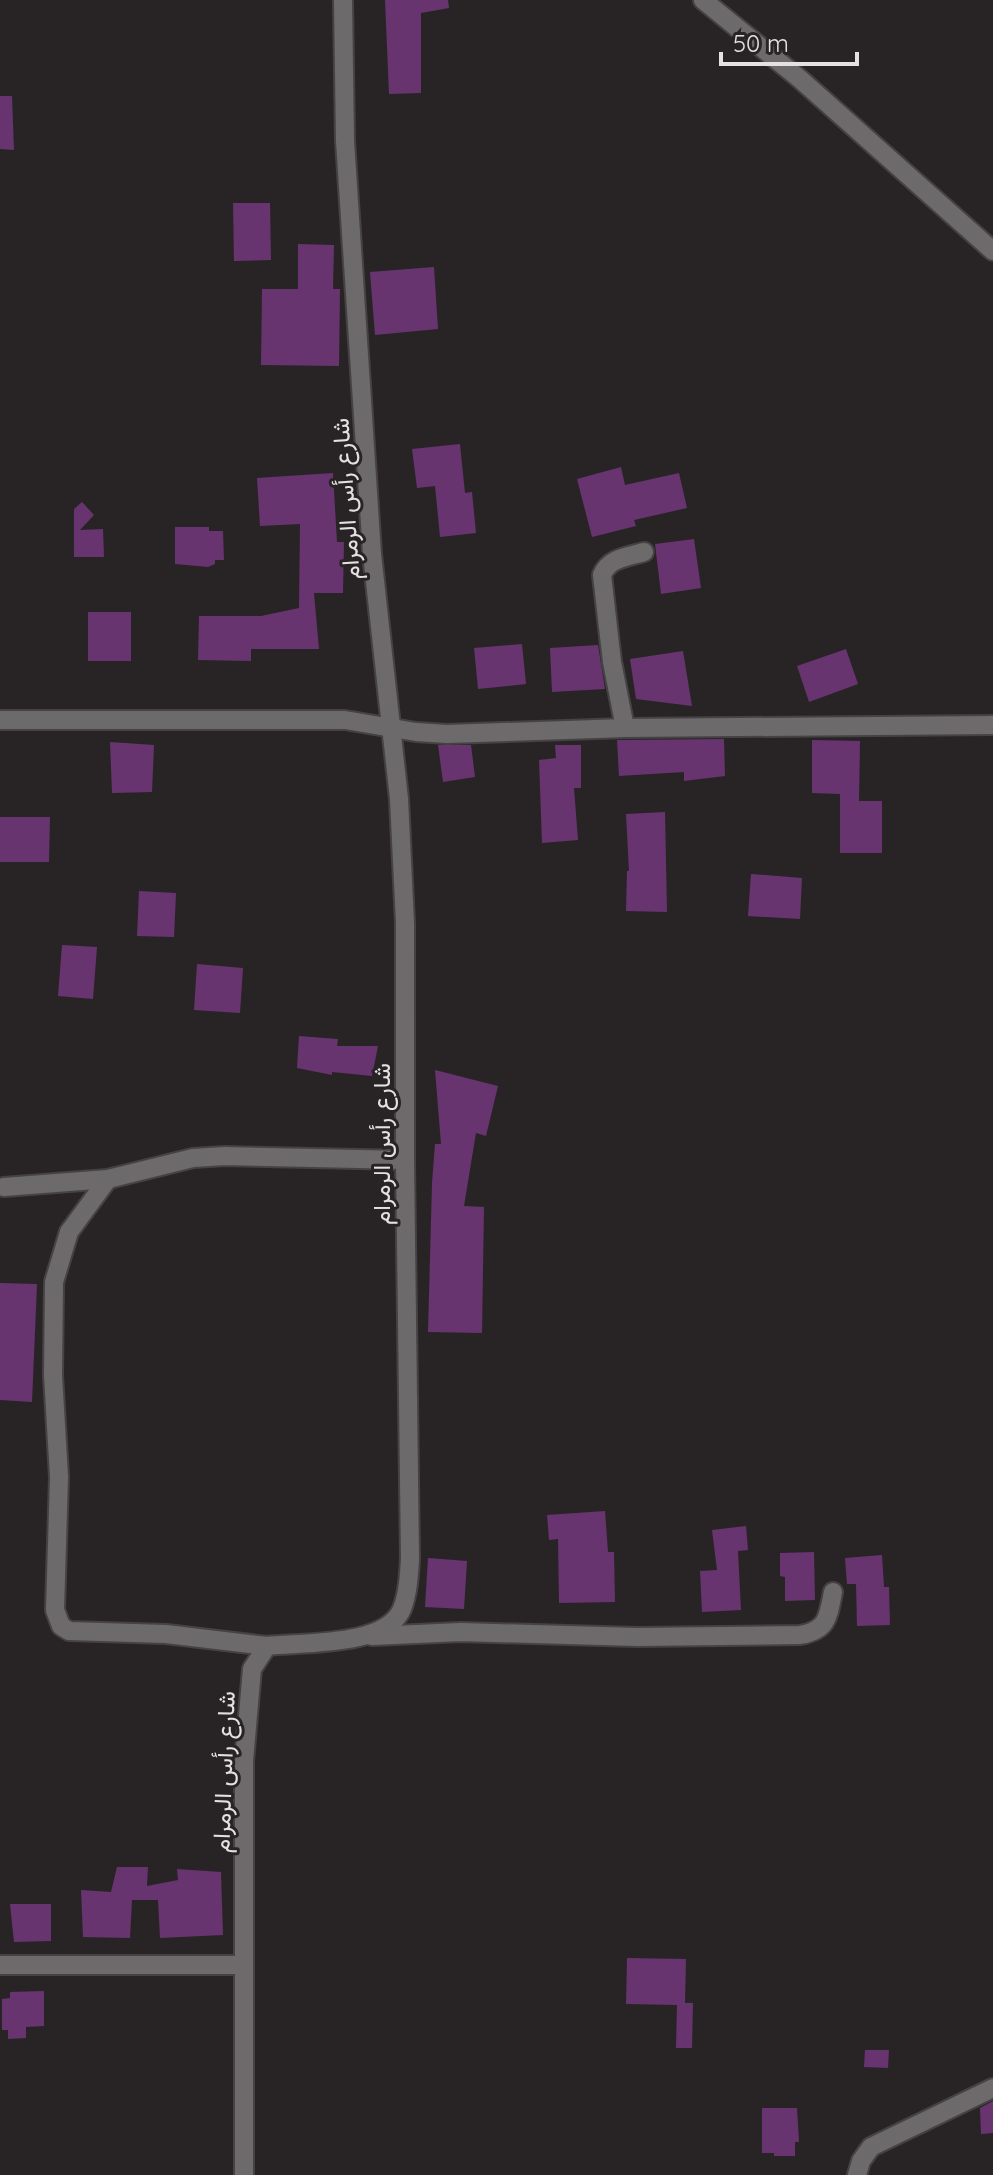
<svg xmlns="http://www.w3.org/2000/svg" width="993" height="2175" font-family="Quicksand,Vazirmatn,sans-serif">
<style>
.building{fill:#67346f}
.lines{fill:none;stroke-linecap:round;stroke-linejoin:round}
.minor-casing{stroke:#464244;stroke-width:22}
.minor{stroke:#6c6a6b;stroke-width:18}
.labels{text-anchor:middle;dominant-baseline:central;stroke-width:6;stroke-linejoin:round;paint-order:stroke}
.street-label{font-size:24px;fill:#e3e1e2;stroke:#282426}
</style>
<rect width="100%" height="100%" fill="#282426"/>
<g class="building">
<polygon points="385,0 448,0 449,8 421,13 421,93 389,94"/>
<polygon points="0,96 12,96 14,150 0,149"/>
<polygon points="233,203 270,203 271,260 234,261"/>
<polygon points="298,244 334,245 333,289 340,289 339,366 261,365 262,289 298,289"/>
<polygon points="434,267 438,329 375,335 370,272"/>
<polygon points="460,444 465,493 472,492 476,533 440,537 435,486 417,488 412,449"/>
<polygon points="621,467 625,485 679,473 687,508 634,520 636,526 592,537 577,479"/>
<polygon points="333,473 337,542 344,542 343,593 314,593 319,649 251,649 251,661 198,660 199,616 261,616 299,608 300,524 260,526 257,478"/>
<polygon points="82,502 94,515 80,530 103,529 104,557 74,557 74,509"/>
<polygon points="175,527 209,527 209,531 223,531 224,560 215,560 215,564 208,567 175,564"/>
<polygon points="694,539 701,588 661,594 655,544"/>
<rect x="88" y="612" width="43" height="49"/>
<polygon points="522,644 526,684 478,689 474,648"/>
<polygon points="598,645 605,689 552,692 550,648"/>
<polygon points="846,649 858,684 809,702 797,666"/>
<polygon points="683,651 692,706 636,699 630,659"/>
<polygon points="724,739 725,776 684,781 684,772 619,776 617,740"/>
<polygon points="812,740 860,741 859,801 882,801 882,853 840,853 840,794 812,793"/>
<polygon points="110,742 154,745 152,792 112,793"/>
<polygon points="438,745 471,745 475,777 443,782"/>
<polygon points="555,745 581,745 581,788 574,788 578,840 542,843 539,760 556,758"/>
<polygon points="665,812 667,912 626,911 627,871 629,871 626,814"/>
<polygon points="0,817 50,817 49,862 0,862"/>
<polygon points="751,874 802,878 800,919 748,916"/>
<polygon points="139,891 176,893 174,937 137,936"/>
<polygon points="62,945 97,947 93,999 58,996"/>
<polygon points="197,964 243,968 240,1013 194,1010"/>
<polygon points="299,1036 338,1039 337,1046 378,1046 372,1076 332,1072 332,1075 297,1068"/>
<polygon points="435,1070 498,1086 486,1136 476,1133 464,1206 484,1207 482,1333 428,1332 432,1183 435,1144 441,1144"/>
<polygon points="0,1283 37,1284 32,1402 0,1400"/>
<polygon points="605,1511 608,1552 614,1552 615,1602 559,1603 558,1539 549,1540 547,1515"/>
<polygon points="746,1526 748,1550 738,1551 741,1610 702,1612 700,1571 717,1570 712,1530"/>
<polygon points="814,1552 815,1600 785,1601 785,1577 780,1576 780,1553"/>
<polygon points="882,1555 884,1587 889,1587 890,1625 857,1626 856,1584 847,1584 845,1558"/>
<polygon points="428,1558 467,1561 464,1609 425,1607"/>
<polygon points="117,1867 148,1867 147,1886 178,1880 177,1869 221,1872 223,1935 160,1938 158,1900 132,1900 130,1938 83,1937 81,1890 111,1892"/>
<polygon points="10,1904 51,1904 51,1941 14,1942"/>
<polygon points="627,1958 686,1959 685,2003 693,2003 692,2048 676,2048 677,2005 626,2004"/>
<polygon points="44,1991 44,2026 26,2027 26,2038 8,2039 8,2030 2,2030 2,1999 10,1998 10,1992"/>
<polygon points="865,2050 889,2050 888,2068 864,2067"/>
<polygon points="993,2101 993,2133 981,2134 980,2108"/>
<polygon points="762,2108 797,2108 799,2142 795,2142 795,2156 774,2156 774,2153 762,2153"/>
</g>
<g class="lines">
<g class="minor-casing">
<g id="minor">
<polyline points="703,0 800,79 993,251"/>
<polyline points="0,720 345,720 416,732 447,734 625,728 993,725"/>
<path d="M625,728l-13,-66 -10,-87c7,-17 25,-18 42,-23"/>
<polyline points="108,1179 69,1232 54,1282 53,1375 59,1477 55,1610 61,1626 69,1631 166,1634 267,1646"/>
<polyline points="4,1187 108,1179 193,1158 225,1156 405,1160"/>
<path d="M372,1636l89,-4 176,5 163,-2c28,-5 28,-18 33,-43"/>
<polyline points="0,1965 243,1965"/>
<path d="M244,2175v-414l8,-92 15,-23c36,-4 119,1 135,-37 6,-16 7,-33 8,-50l-5,-399v-237l-6,-124 -27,-245 -27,-413 -2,-141"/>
<polyline points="857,2175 861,2161 871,2147 993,2088"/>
</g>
</g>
<use href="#minor" class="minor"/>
</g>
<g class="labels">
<g class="street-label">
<text transform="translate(345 499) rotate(-94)">شارع رأس الرمرام</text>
<text transform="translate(381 1144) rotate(-90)">شارع رأس الرمرام</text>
<text transform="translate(223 1772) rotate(-88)">شارع رأس الرمرام</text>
</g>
</g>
<path d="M721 52v12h136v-12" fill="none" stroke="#e3e1e2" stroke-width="4"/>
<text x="733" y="52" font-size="24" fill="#e3e1e2" stroke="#282426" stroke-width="6" paint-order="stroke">50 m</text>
</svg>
